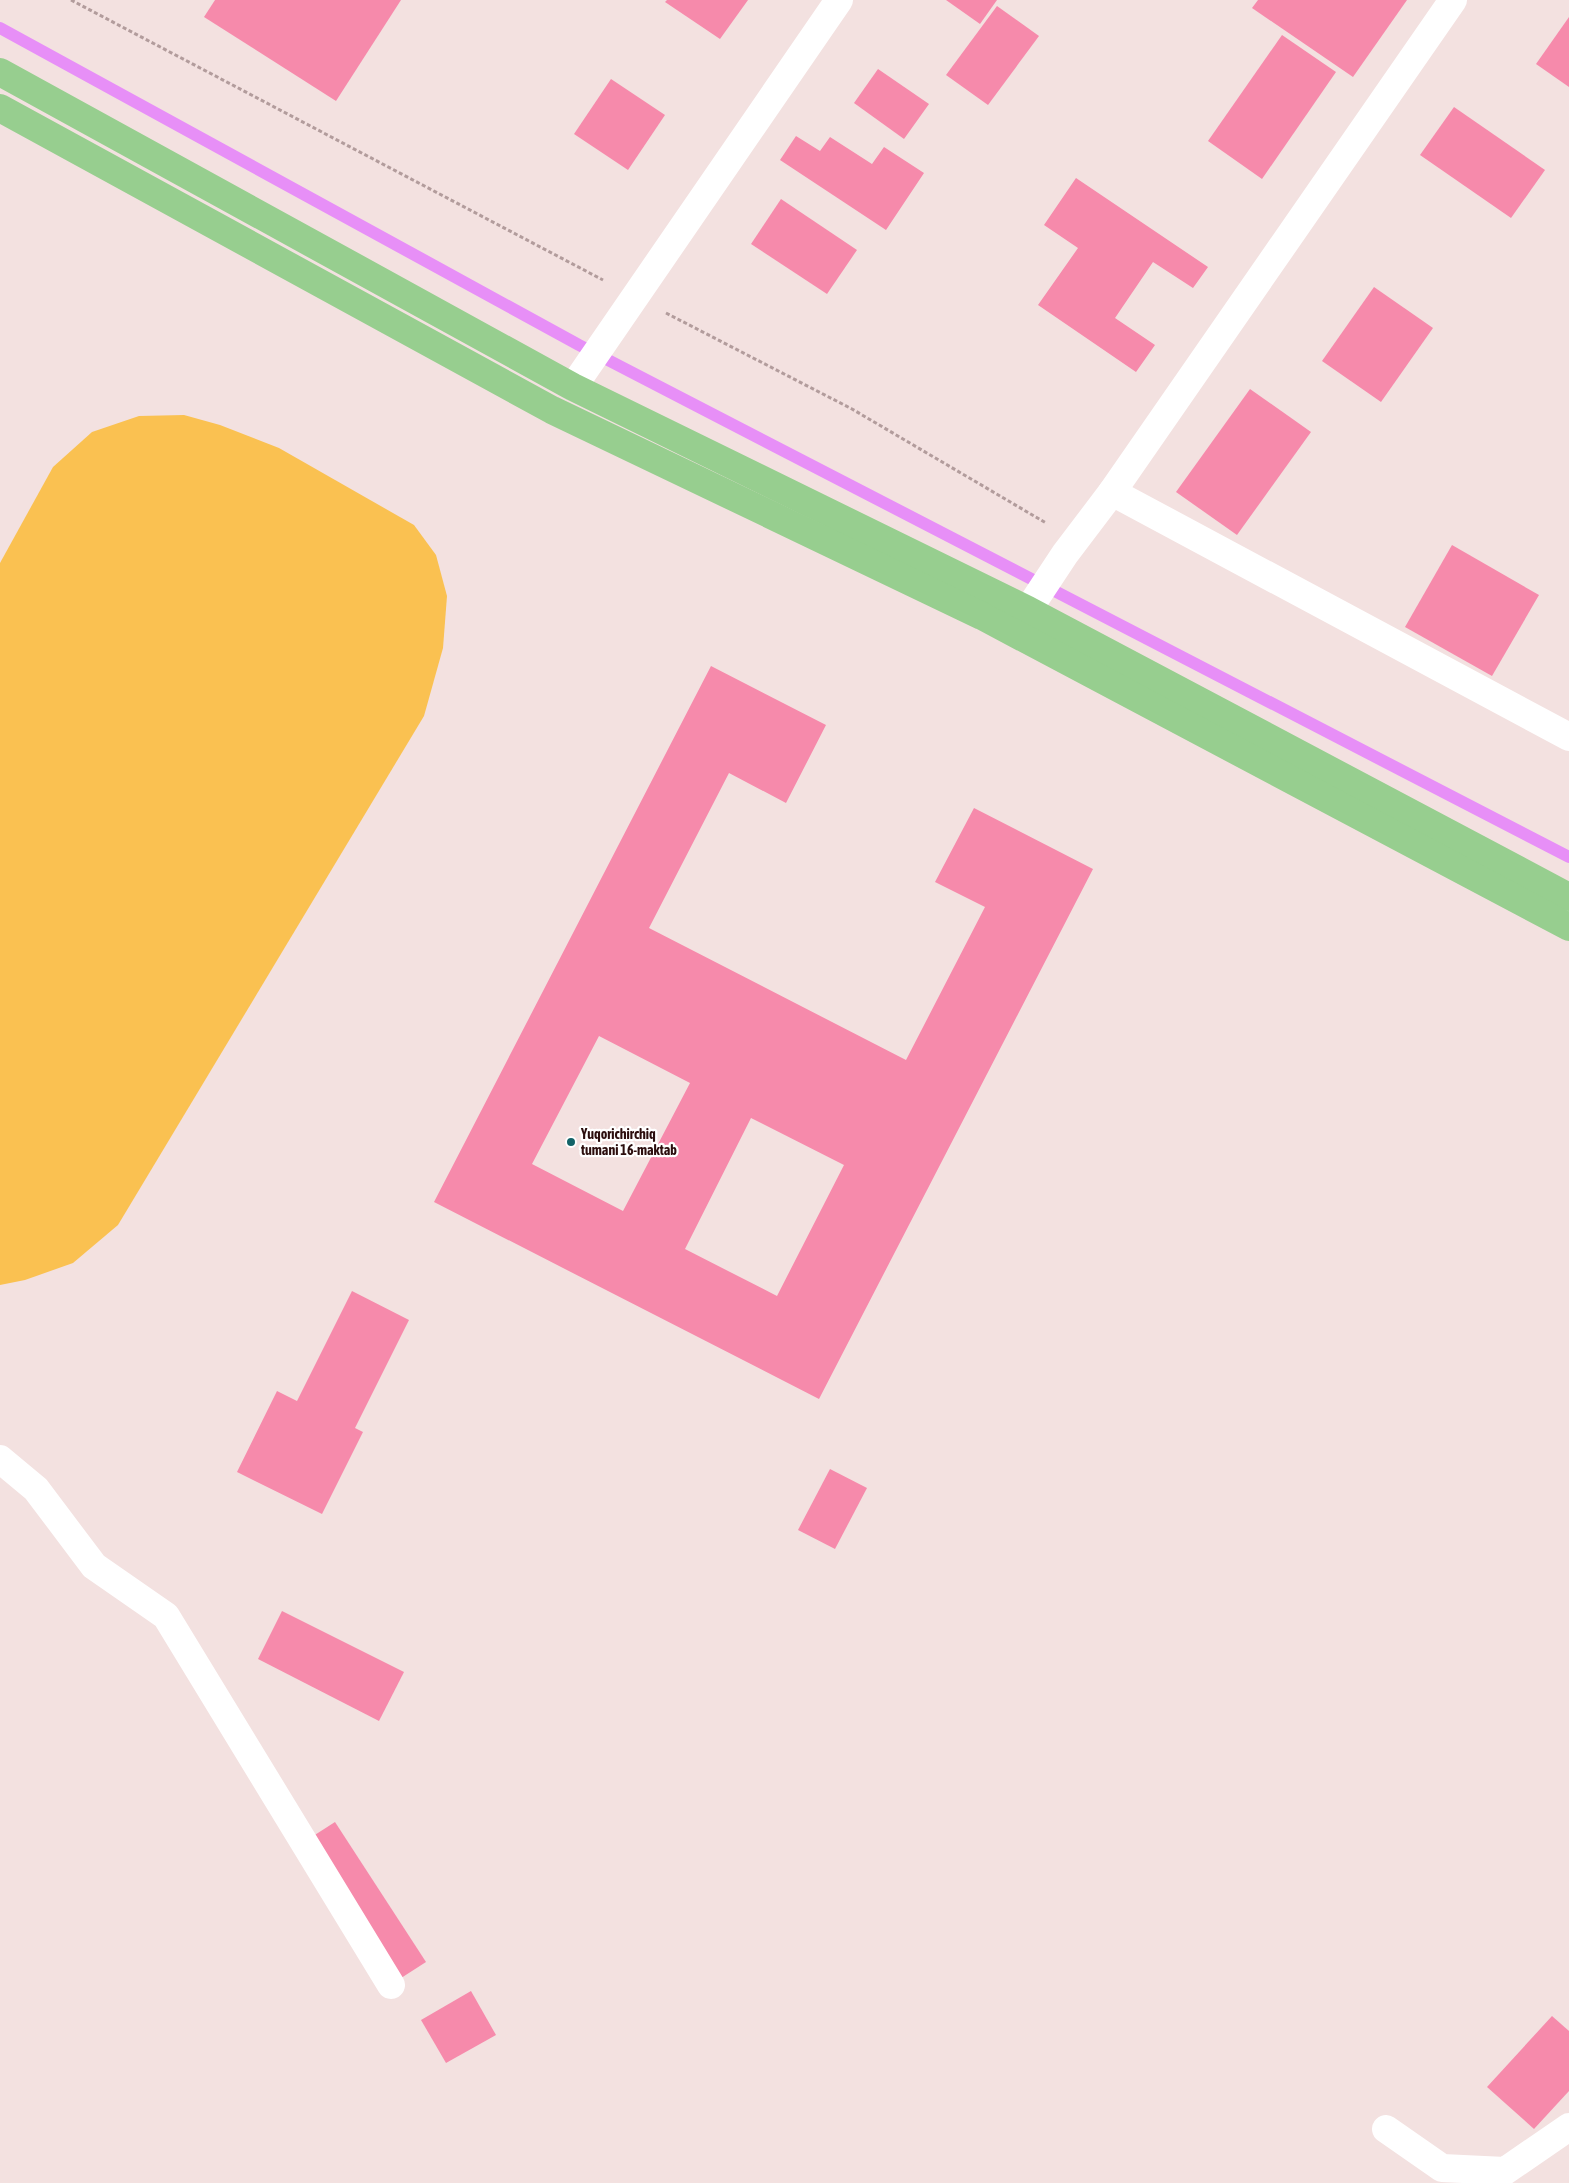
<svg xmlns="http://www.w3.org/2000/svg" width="1569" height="2183" font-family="'Asap Condensed',sans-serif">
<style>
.green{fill:#fac151}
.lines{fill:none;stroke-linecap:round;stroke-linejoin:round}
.stream{stroke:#e78ff7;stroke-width:12}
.building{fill:#f68aab;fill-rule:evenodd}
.path{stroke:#b29c9c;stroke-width:3;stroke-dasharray:4 2.5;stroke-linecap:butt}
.minor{stroke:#fff;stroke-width:28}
.major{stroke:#97ce8f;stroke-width:28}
.poi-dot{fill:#136368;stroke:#fff;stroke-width:2}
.labels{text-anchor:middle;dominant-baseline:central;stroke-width:4.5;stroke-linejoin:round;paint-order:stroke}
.poi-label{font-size:14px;font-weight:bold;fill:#2c0e0e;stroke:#fff;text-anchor:start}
</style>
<rect width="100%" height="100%" fill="#f3e1e0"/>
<polygon class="green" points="184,415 220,425 279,448 414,525 436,555 447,596 443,648 424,716 118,1225 73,1263 25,1280 0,1285 0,563 53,467 92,432 139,416"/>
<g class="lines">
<polyline class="stream" points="0,28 579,345 1569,857"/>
</g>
<g class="building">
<polygon points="215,0 401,0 336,101 204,17"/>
<polygon points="667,0 748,0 720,39 665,2"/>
<polygon points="946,0 997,0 980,24"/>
<polygon points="1258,0 1407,0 1353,77 1252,8"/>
<polygon points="997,6 1039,36 988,105 946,75"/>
<polygon points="1569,17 1569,87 1536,64"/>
<polygon points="1282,35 1336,72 1262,179 1208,141"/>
<polygon points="878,69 929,104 904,139 854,103"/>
<polygon points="611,79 665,115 628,170 574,134"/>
<polygon points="1454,107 1545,170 1511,218 1420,155"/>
<polygon points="796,136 820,151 830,137 872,164 884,147 924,173 886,230 780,160"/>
<polygon points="1076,178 1208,267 1193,288 1153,262 1115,318 1155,345 1136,372 1038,305 1078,248 1044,225"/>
<polygon points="781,199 857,250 827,294 751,244"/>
<polygon points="1374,287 1433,328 1381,402 1322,361"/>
<polygon points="1250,389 1311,432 1237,535 1176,492"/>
<polygon points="1452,545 1539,595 1492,676 1405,627"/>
<path d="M711,666l115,59 -40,78 -57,-30 -80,155 257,132 79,-153 -50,-25 39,-74 119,61 -274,530 -385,-197zM599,1036l91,47 -67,128 -91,-47zM751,1118l93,47 -67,131 -92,-47z"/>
<polygon points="352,1291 409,1320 355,1428 363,1432 322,1514 237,1472 277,1391 297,1401"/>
<polygon points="830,1469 867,1488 835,1549 798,1530"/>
<polygon points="282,1611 404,1672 379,1721 258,1659"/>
<polygon points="335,1822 426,1962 398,1980 307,1840"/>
<polygon points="471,1991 496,2035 446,2063 421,2020"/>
<polygon points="1552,2016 1569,2031 1569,2091 1534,2129 1487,2087"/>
</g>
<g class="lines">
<g class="path">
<polyline points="71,0 603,280"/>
<polyline points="666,313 852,409 1046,523"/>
</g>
<g class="minor">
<polyline points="573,387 839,0"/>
<polyline points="1112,492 1569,737"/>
<polyline points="1028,610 1065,554 1112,492 1453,0"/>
<polyline points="0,1459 36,1489 94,1566 166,1616 391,1985"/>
<polyline points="1386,2129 1442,2168 1505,2171 1569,2127"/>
</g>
<g class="major">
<polyline points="0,72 573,387 1028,610 1569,897"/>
<polyline points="0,108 552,410 982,616 1569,927"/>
</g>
</g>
<circle class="poi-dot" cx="571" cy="1142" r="5"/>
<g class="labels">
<g class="poi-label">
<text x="581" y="1134">Yuqorichirchiq<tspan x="581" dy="16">tumani 16-maktab</tspan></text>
</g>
</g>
</svg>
